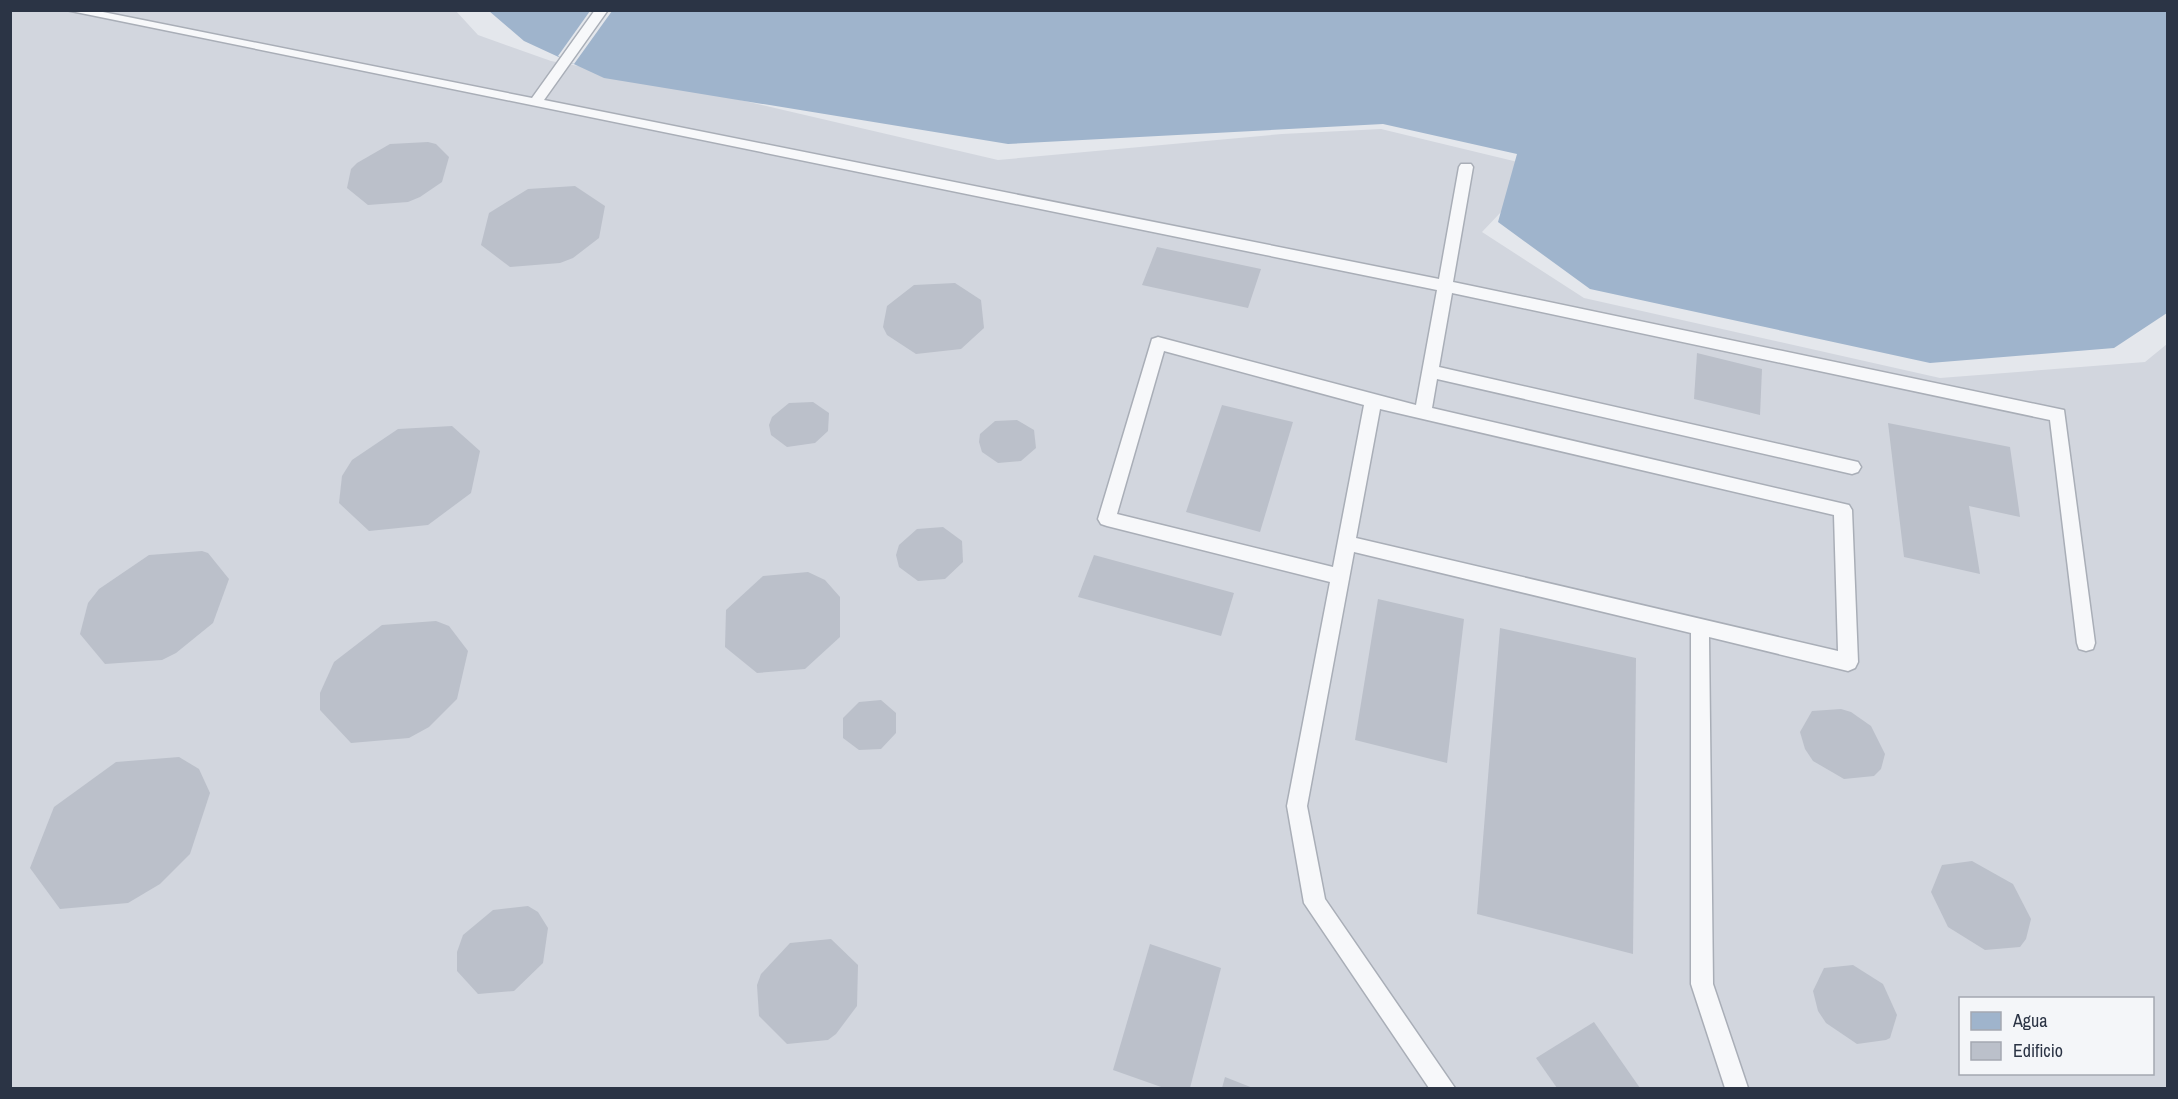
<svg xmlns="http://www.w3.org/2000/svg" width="2178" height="1099" font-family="'Archivo Narrow',sans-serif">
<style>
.built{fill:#d2d6de;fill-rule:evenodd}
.water{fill:#9fb4cc}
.pier{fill:#e4e7ec}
.building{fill:#bbc0ca}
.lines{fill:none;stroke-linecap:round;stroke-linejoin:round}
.service-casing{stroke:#a9aeb7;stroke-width:3}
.service{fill:#f7f8fa;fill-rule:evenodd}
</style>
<rect width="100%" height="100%" fill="#e4e7ec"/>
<path class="built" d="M10,11h446l22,24 73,26 99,18 348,81 284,-26 99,-5 162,39 -61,64 102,66 356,80 205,-16 22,-18v744h-2156zM1960,998h192v76h-192z"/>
<polygon class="water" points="489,11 2167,11 2167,313 2114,348 1930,363 1590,289 1498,222 1517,154 1383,124 1008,144 604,78 524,41"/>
<polygon class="pier" points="590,11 612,11 574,64 558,56"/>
<g class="building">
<polygon points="428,142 436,144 449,157 442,182 420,197 408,202 368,205 347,188 351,169 357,163 390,144"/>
<polygon points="575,186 605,206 599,238 573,258 560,263 510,267 481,245 489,213 528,189"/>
<polygon points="1157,247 1261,269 1248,308 1142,285"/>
<polygon points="955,283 981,300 984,328 961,349 916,354 887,335 883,327 887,306 914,285"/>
<polygon points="1697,353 1762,369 1760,415 1694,399"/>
<polygon points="813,402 829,413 828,431 815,443 787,447 771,435 769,425 772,417 789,403"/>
<polygon points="1222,405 1293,422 1260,532 1186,512"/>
<polygon points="1017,420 1034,430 1036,448 1021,461 998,463 982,452 979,442 980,434 995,421"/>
<polygon points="1888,423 2010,447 2020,517 1969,506 1980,574 1904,557"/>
<polygon points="452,426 480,451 471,493 428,525 369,531 339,503 342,476 352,460 398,429"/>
<polygon points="943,527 962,541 963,562 945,579 918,581 899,567 896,555 899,545 917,529"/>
<polygon points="202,551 208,553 229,579 213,623 176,653 162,660 105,664 80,634 88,603 99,589 149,555"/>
<polygon points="1094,555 1234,593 1221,636 1078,597"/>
<polygon points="808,572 825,580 840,597 840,637 805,669 757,673 725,647 726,610 763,576"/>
<polygon points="1378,599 1464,619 1447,763 1355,740"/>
<polygon points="436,621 449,626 468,651 457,699 429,727 409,738 351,743 320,710 320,693 334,662 382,625"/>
<polygon points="1500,628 1636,658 1633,954 1477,914"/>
<polygon points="881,700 896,713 896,733 881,749 859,750 843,738 843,718 859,702"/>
<polygon points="1841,709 1851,712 1871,726 1885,754 1881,769 1874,776 1844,779 1813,761 1805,749 1800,732 1812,711"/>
<polygon points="179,757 199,769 210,793 190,854 160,884 128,903 60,909 30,868 54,807 116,762"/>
<polygon points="1972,861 2013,884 2031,919 2026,939 2020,947 1985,950 1948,927 1931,892 1942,865"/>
<polygon points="528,906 538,912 548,928 543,963 514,991 478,994 457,971 457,952 463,935 493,910"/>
<polygon points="831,939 858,965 857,1006 836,1034 828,1040 787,1044 759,1016 757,985 761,974 790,943"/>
<polygon points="1150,944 1221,968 1190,1088 1164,1088 1113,1070"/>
<polygon points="1853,965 1883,984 1897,1015 1890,1038 1886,1040 1857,1044 1826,1023 1818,1011 1813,991 1824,968"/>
<polygon points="1594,1022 1640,1088 1557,1088 1536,1058"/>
<polygon points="1225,1077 1253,1088 1222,1088"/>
</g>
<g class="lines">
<g class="service-casing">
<path id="service" d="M66,10h27l439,88 63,-88h13l-64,90 895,179 20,-112 2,-3h10l2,3 -20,115 611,128 31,233 -2,6 -7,2 -7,-2 -2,-6 -27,-223 -598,-127 -13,74 419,95 3,5 -3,5 -6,2 -415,-95 -5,29 417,97 3,5 6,152 -3,6 -7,3 -139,-34 4,347 35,104h-23l-34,-104v-351l-337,-81 -47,254 18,93 130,189h-26l-125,-185 -17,-97 43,-224 -223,-56 -6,-2 -3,-5 54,-180 6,-2 258,68 21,-115zM1164,351l200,54 -31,162 -216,-53zM1380,409l454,106 4,136 -482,-113z"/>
</g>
<use href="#service" class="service"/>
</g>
<rect width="2178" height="1099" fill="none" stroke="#2b3445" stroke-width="24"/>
<rect x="1959" y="997" width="195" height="78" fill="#f4f6f9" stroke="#a4a8b1" stroke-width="1.5"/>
<rect x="1971" y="1012" width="30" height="18" fill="#9fb4cc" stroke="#a4a8b1" stroke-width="1.5"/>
<text x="2013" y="1027" font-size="18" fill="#2b3445">Agua</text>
<rect x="1971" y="1042" width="30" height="18" fill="#bbc0ca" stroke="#a4a8b1" stroke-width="1.5"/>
<text x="2013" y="1057" font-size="18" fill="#2b3445">Edificio</text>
</svg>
